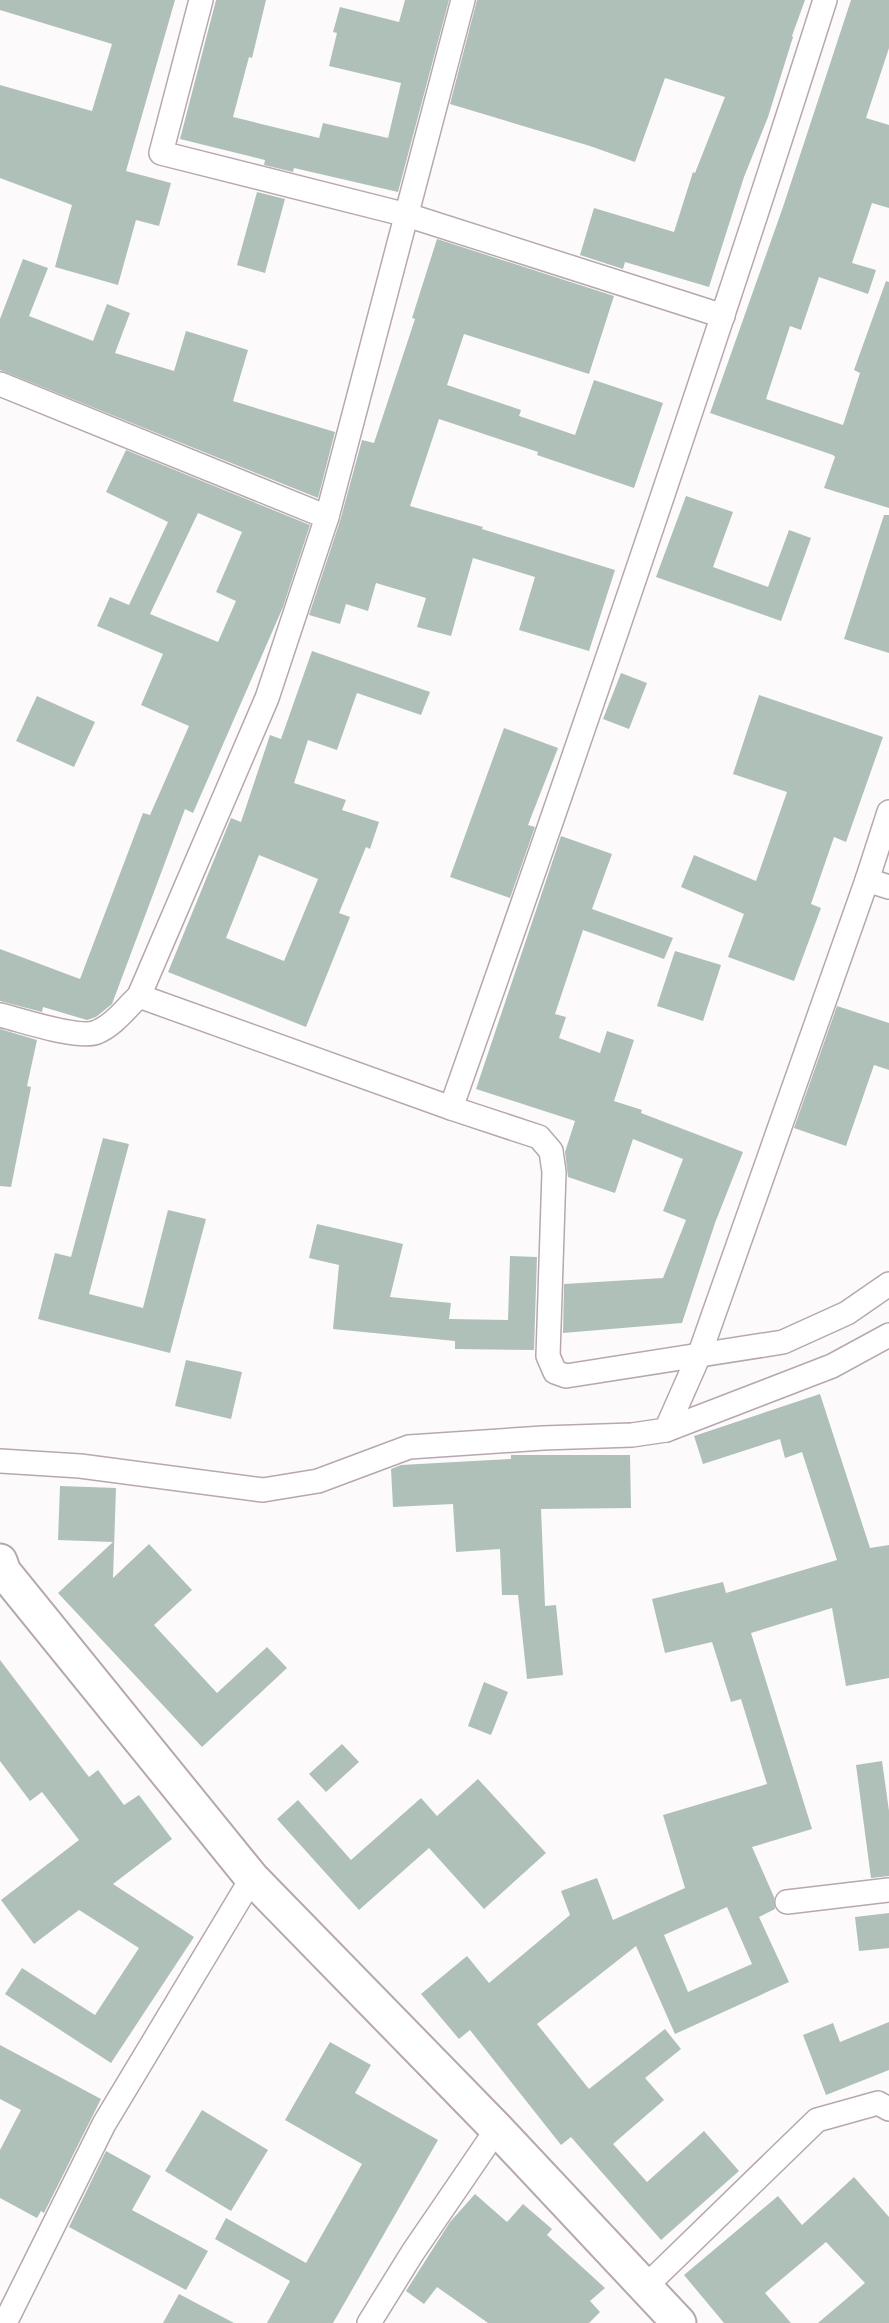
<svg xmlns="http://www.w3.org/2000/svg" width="889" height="2323" font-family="'Space Grotesk',sans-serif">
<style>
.building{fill:#afc0b8;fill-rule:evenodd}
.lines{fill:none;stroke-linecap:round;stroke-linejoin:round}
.street-casing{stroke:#b7a7af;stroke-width:26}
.secondary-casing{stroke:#b7a7af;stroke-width:37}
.street{stroke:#fff;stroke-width:23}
.secondary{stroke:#fff;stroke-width:33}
</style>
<rect width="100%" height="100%" fill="#fdfafc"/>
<g class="building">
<polygon points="0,0 175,0 126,171 171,183 159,226 136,220 118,285 55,267 72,205 0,178 0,85 92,111 112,44 0,10"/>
<polygon points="216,0 266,0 252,58 249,57 233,117 319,138 323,123 388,138 401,83 329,66 337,33 333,32 340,7 399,22 405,0 449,0 398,192 294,168 293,172 264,165 265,160 180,139"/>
<polygon points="477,0 805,0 792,36 793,37 768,117 744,177 709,287 625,262 623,269 580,255 594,208 674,232 693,172 695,173 725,97 665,78 635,162 590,146 450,104"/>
<polygon points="851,0 889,0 889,48 866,118 889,125 889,208 872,203 852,263 876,270 868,294 819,277 801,330 790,326 766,399 843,425 860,373 854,370 886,281 889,282 889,508 824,488 835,457 833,455 710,413 783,207"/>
<polygon points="257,192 285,199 265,273 237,265"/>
<polygon points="437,239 614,296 589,374 464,334 447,385 521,410 519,416 575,435 594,380 663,403 634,488 537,455 538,452 439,419 410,506 483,527 482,529 615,570 589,651 519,630 535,577 473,558 451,636 417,627 426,598 376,583 368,611 346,604 340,624 309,615 340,521 362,440 374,443 415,319 412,318"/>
<polygon points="23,259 48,268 29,316 93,341 107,304 130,313 115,353 174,371 186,331 248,350 233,401 335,432 318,498 0,370 0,319"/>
<path d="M126,450l184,75 -27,82 -90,206 -8,-4 -73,195 -16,13 -9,3 -44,-13 -1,5 -42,-11v-52l80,30 63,-166 7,2 39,-89 -48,-21 22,-51 -66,-28 13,-29 19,8 39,-83 -62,-30zM198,513l44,19 -26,60 20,9 -18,41 -68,-28z"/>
<polygon points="686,496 733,512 713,567 768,587 789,530 811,538 781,621 656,577"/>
<polygon points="884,515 889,515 889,653 844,639"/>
<path d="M312,651l118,41 -9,23 -64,-22 -20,57 -29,-10 -14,43 52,17 -4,10 37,12 -9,27 -4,-2 -27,66 11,4 -44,110 -138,-55 63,-154 10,4 29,-87 11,4zM259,855l59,24 -34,82 -58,-23z"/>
<polygon points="621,673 647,683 629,729 603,719"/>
<polygon points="759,695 883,737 846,842 834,837 811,904 821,908 794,981 728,957 744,914 681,887 694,855 756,881 787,792 733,774"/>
<polygon points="37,696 95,722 74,767 16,741"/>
<polygon points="504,728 558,748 528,825 535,827 510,898 450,877"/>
<polygon points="561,836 612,854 592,909 673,938 664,959 583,930 555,1014 566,1017 559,1038 600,1053 607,1031 634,1040 614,1101 642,1110 641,1113 743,1152 715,1223 682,1323 563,1333 564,1284 663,1278 686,1220 663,1211 683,1159 633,1139 615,1193 568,1177 565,1152 575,1121 476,1089"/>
<polygon points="675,951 721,965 703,1021 657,1006"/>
<polygon points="837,1006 889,1023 889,1070 874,1065 846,1146 794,1128"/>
<polygon points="0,1029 37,1040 27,1086 31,1087 11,1187 0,1186"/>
<polygon points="103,1138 129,1144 89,1294 143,1308 168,1210 206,1219 170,1353 38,1319 55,1253 71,1257"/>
<polygon points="317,1224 403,1244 390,1297 451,1303 449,1319 508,1320 510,1256 537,1257 534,1350 455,1349 455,1341 333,1329 339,1265 309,1258"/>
<polygon points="186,1360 242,1372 231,1419 175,1406"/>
<path d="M820,1394l50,154 19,-3v133l-43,8 -14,-78 -81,25 61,196 -60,18 22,50 1,12 -16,8 30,65 -114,52 -39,-88 -99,78 52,65 76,-60 16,20 -36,29 19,22 -51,44 34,38 57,-51 35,40 -78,69 -90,-103 -10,8 -91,-115 -11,9 -38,-45 46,-38 22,27 81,-68 -9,-24 36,-13 16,42 72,-32 -22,-73 104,-31 -26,-85 -10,3 -19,-60 -47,11 -13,-54 71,-17 3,11 111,-33 -35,-108 -17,6 -5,-19 -77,25 -9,-28zM727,1907l25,57 -64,28 -24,-57z"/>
<polygon points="511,1455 630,1455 631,1508 541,1509 545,1606 556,1605 563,1675 527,1679 518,1595 502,1595 500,1549 456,1552 453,1504 393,1507 391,1469 401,1465 511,1459"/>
<polygon points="60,1486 116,1488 113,1578 149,1544 192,1590 154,1625 217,1693 267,1647 287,1668 202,1747 58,1593 113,1542 58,1540"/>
<polygon points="0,1660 89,1777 98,1770 124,1805 139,1795 172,1839 113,1884 194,1937 111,2063 5,1994 22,1968 95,2015 139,1948 79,1910 34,1944 1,1900 79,1840 42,1792 30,1801 0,1761"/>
<polygon points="484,1682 508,1692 491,1735 468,1726"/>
<polygon points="342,1744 359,1762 326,1792 309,1774"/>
<polygon points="882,1761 889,1811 889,1876 871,1878 856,1765"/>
<polygon points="478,1779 546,1853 484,1909 429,1848 359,1910 277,1819 298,1800 351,1860 421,1798 437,1816"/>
<polygon points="889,1913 889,1948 859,1951 855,1917"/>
<polygon points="889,2022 889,2070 826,2095 803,2035 833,2023 840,2042"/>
<polygon points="330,2042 371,2065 355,2093 438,2140 333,2323 267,2323 290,2281 215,2239 226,2218 306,2263 362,2164 285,2120"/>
<polygon points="0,2045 101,2099 44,2213 41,2211 37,2218 0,2198 0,2150 21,2110 0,2099"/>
<polygon points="202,2110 268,2150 231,2211 165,2171"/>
<polygon points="106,2151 151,2176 132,2210 208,2251 186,2290 69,2227"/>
<polygon points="854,2177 889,2217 889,2323 818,2323 865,2283 826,2242 765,2293 791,2323 724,2323 684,2275 778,2196 802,2225"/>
<polygon points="475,2194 507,2222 523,2204 552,2229 547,2235 605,2288 590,2301 600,2312 589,2323 488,2323 437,2287 424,2304 406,2291 450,2222"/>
<polygon points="179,2294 234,2323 163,2323"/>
</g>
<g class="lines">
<g class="street-casing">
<g id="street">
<polyline points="201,0 161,153 407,215 723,316"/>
<polyline points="0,384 327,517"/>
<polyline points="867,880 889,887"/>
<polyline points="139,996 451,1108 539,1137 551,1151 554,1172 548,1356 555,1372 566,1376 783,1342 847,1313 889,1284"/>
<path d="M0,1015c21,5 79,25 97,17 17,-7 29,-24 42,-36l128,-298 60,-181 136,-517"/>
<path d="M451,1108c130,-368 256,-736 374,-1108"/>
<polyline points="666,1430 700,1353 867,880 889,812"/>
<polyline points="0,1461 80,1466 263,1490 318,1481 409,1447 543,1438 632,1435 666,1430 832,1366 889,1335"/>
<polyline points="787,1902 889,1890"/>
<polyline points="645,2287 817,2120 878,2103 889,2109"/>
<polyline points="5,2323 104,2124 252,1878"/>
<polyline points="369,2323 413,2252 497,2129"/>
</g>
</g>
<g class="secondary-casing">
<polyline id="secondary" points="0,1561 4,1572 252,1878 497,2129 679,2323"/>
</g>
<use href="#street" class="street"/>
<use href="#secondary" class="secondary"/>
</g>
</svg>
